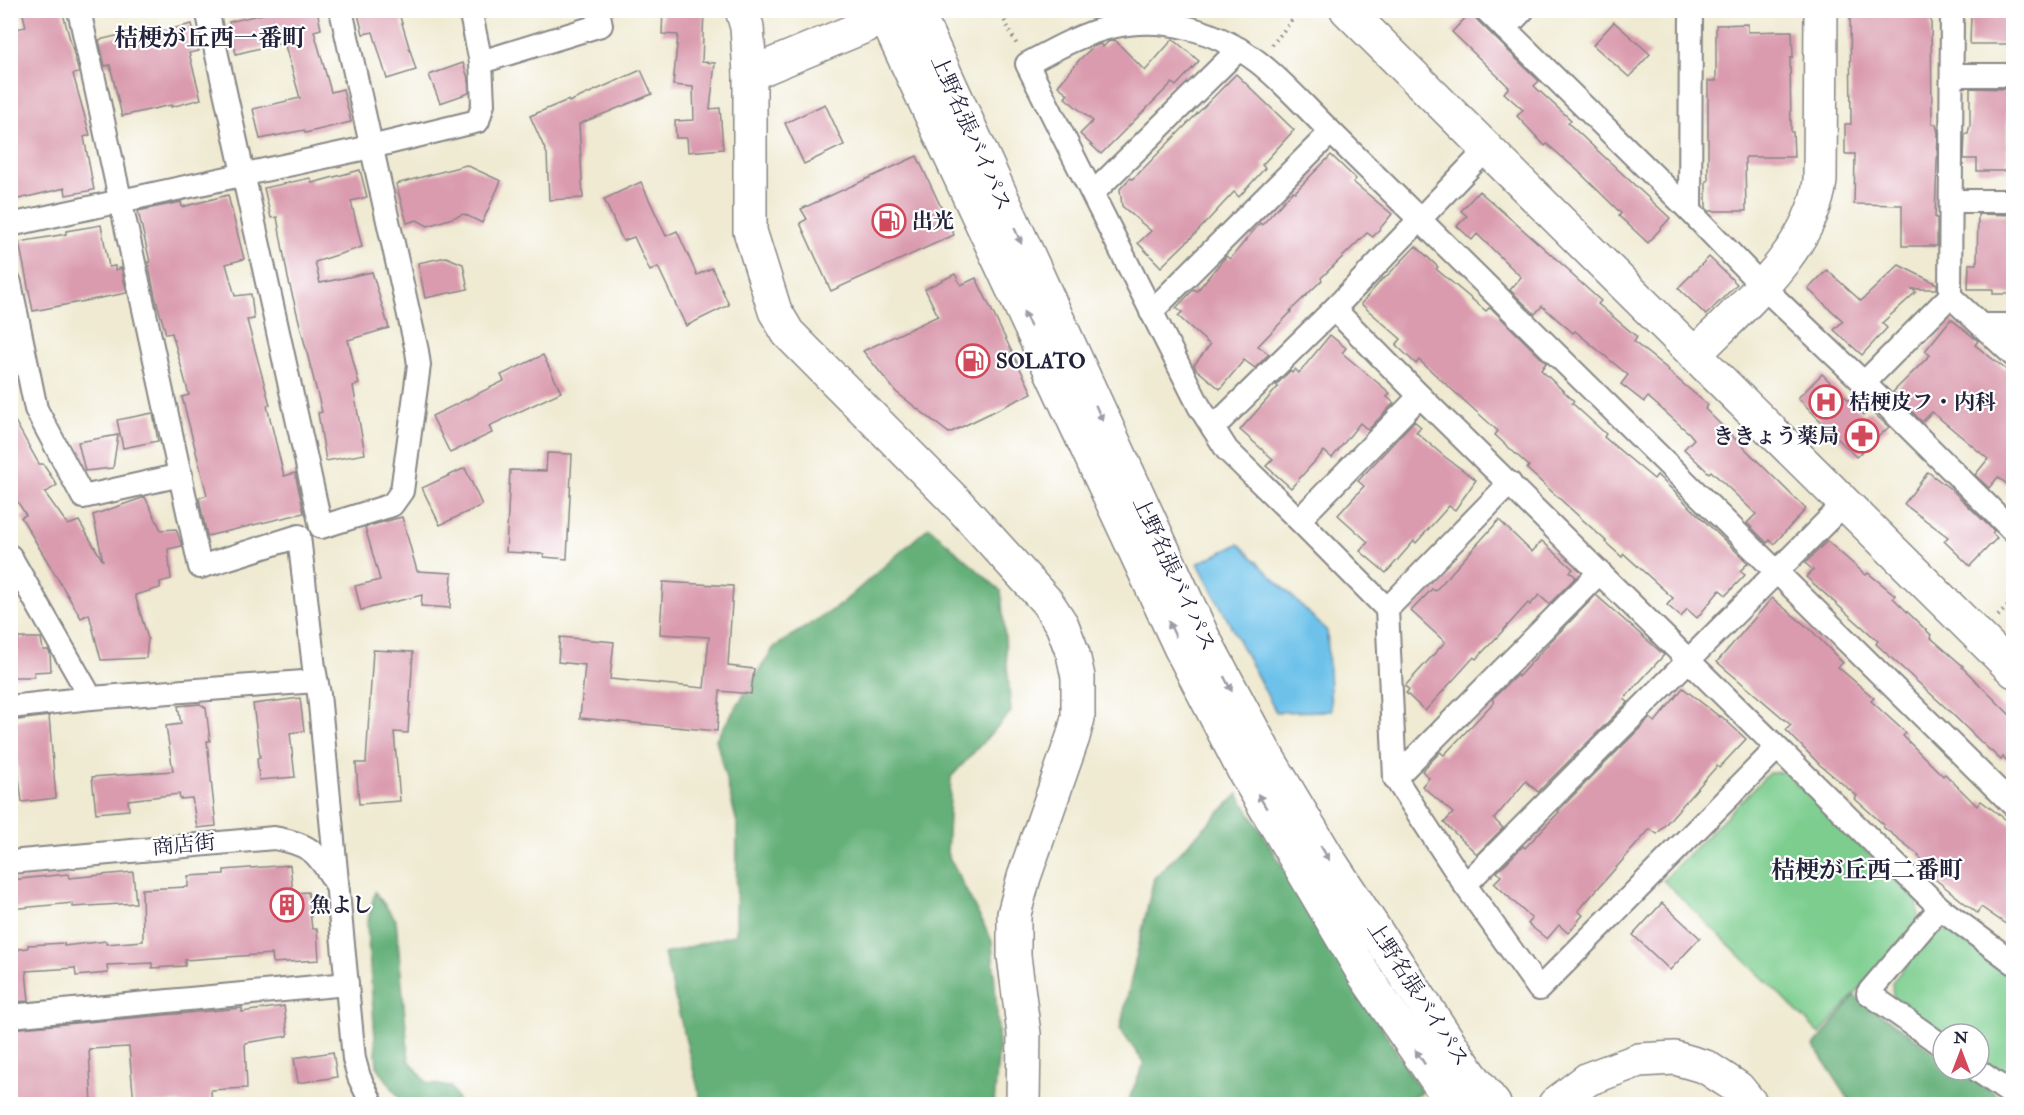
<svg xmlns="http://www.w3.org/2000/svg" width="2024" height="1115" font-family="'IM FELL Double Pica','Noto Serif JP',serif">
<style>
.green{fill:#7ccd8e;stroke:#4f7864;stroke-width:1.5}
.forest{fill:#65b079;stroke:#44695a;stroke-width:1.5}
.water{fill:#6ec2ea;stroke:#487292;stroke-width:1.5}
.building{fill:#da9baf}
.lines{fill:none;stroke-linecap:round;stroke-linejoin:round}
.street-casing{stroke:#888686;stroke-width:26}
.secondary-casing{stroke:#888686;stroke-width:36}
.highway-casing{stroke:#888686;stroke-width:36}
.path{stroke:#888686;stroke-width:4;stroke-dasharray:1.5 4.5;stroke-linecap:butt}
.street{stroke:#fff;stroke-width:22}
.secondary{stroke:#fff;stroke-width:33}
.highway{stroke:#fff;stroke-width:33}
.oneway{fill:#9c9ca7}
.labels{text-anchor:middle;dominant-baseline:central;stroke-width:4.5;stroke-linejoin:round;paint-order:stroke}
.street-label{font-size:21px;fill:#22223b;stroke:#fff}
.poi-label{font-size:21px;font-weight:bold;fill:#22223b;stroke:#fff;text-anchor:start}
.quarter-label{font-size:24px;font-weight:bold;fill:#22223b;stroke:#fff}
</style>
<rect width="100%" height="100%" fill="#fff"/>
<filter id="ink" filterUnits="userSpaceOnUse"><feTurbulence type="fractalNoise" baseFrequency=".0167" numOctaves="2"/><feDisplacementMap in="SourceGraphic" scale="12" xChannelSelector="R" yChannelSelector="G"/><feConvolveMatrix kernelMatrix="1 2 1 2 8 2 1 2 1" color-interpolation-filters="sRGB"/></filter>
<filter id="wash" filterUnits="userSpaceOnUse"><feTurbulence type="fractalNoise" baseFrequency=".008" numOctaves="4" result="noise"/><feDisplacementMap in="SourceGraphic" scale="24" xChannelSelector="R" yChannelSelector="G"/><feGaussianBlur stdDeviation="1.35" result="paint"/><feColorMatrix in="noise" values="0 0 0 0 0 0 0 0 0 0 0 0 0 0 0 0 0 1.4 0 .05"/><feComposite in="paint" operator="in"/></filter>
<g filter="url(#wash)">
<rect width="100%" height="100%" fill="#efead1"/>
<g class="green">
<polygon points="1784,772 1918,902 1918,922 1820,1034 1663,880 1769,773"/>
<polygon points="1935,931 1952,931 2013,974 2013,1082 1979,1062 1979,1034 1943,1034 1893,1001 1892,982"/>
</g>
<g class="forest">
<polygon points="929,527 1001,591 1011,712 951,777 947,853 992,941 999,1046 994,1104 702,1104 664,954 736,934 737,823 716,739 774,647 840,605"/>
<polygon points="1238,794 1422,1093 1390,1104 1127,1104 1144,1063 1120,1029 1154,878"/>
<polygon points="375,892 396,920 409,1060 427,1083 451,1087 460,1104 403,1104 377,1066 367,924"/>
<polygon points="1855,996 1943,1058 1943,1070 1961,1070 2010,1104 1852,1104 1814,1046"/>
</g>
<polygon class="water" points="1239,544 1327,631 1331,711 1276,712 1198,563"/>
<g id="blocks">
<g class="building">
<polygon points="22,10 62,10 79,73 73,74 90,135 84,137 94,190 66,195 65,188 10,201 10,30 26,27"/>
<polygon points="279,10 317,10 321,29 314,31 331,92 343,89 351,122 305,133 304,130 260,139 253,109 300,98 284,42 236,54 229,22"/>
<polygon points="357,10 398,10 416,70 387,79 373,32 363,34"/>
<polygon points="663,10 704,10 702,62 715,63 710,109 720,108 723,149 688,152 687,138 676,138 675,121 694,120 693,87 673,85 678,35 662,34"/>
<polygon points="1850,10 1931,10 1932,124 1936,124 1938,133 1935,218 1937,218 1937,246 1902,246 1902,205 1854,204 1855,154 1845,154 1845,124 1851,124"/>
<polygon points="1471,12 1477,20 1539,81 1534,86 1571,120 1568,123 1670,218 1648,243 1619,216 1621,213 1577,170 1547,144 1545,146 1517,116 1523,110 1504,93 1509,87 1452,32"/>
<polygon points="1971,13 2010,14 2009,44 1970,44"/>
<polygon points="1614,22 1650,54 1629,77 1593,45"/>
<polygon points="192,24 199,51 189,53 201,99 171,107 171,105 122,116 110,65 105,66 99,40 137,31 139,37"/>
<polygon points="1748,24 1748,32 1792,31 1793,57 1790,58 1791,132 1793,132 1794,157 1746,157 1745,159 1746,211 1709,211 1706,208 1706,181 1708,181 1708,81 1716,81 1716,25"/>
<polygon points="1173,39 1199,61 1176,86 1172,83 1101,154 1080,134 1093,121 1065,98 1068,94 1058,86 1080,59 1093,47 1100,44 1103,47 1108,42 1115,40 1145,71"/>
<polygon points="463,63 468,78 469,93 440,103 429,75"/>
<polygon points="641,70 652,94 579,124 583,198 549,200 547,154 530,116 568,100 569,102"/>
<polygon points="1236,74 1294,130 1262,165 1265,168 1239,197 1234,192 1197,232 1161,267 1138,243 1151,231 1122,206 1120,189 1130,178 1132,179 1138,174"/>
<polygon points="1970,88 2007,89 2007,171 1977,171 1977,159 1964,159 1965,134 1968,134 1970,124"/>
<polygon points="825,104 844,145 804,164 785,123"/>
<polygon points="1331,155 1356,179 1353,182 1392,214 1373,237 1367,233 1321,278 1322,280 1290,311 1291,312 1258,346 1269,354 1255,368 1244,360 1220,389 1196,369 1194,365 1210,345 1178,316 1182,312 1176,308 1194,289 1197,291 1226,256 1230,259 1260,223 1262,225 1293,191 1295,192"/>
<polygon points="917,156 954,235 831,291 800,223 807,219 801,209"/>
<polygon points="466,165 501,181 482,223 464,214 428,226 417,220 407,223 396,184"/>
<polygon points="360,170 367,197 351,201 362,247 315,262 320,283 372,272 389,328 348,340 359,384 353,386 365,454 326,461 318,413 322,412 288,278 277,217 271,218 264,188 310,178 312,183"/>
<polygon points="641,182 666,236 677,231 697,275 712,268 729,305 686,326 658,267 650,271 634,237 623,241 604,199"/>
<polygon points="1479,191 1571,272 1570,273 1601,301 1598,304 1637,337 1634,342 1669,370 1668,371 1708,405 1705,409 1806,509 1774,544 1770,540 1767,543 1747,523 1756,514 1711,471 1709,473 1684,449 1694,439 1689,433 1648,397 1644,402 1621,384 1628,375 1575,331 1573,333 1542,306 1535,314 1510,290 1521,277 1477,234 1472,240 1457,226 1467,216 1461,211"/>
<polygon points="228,195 244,259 226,264 235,296 251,294 254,319 247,320 270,405 267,406 284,476 295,473 304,513 207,536 199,498 207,495 182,397 189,395 172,333 166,334 155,296 148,262 150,262 138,211 181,202 182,207"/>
<polygon points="1978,214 2013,215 2013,294 1993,294 1993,289 1968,289 1969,264 1977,264"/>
<polygon points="101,225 109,267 115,266 115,270 121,268 127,293 33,311 19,242 66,234 66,231"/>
<polygon points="1416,246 1438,267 1436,269 1486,311 1489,308 1493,310 1546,363 1541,370 1574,401 1572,403 1606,434 1604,437 1654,479 1657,475 1748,563 1740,571 1745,575 1726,595 1720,590 1697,618 1687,609 1681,617 1667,605 1673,598 1624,554 1622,557 1605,542 1606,541 1527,469 1529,466 1495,435 1498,431 1419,360 1416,364 1396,345 1401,339 1361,304 1383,278 1384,279"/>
<polygon points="446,257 463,264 468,289 425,298 418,263"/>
<polygon points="1709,257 1737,284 1706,315 1678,288"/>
<polygon points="1899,265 1937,284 1937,289 1912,289 1916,292 1882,323 1887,328 1862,355 1834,330 1843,321 1808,289 1827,270 1861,301"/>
<polygon points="955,274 961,285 976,278 1032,393 949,433 896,392 863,351 938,316 925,289"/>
<polygon points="1951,319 1978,341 1975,345 2013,375 2013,489 1998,477 1989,488 1975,475 1988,459 1932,412 1922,422 1893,392 1930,355 1925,351"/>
<polygon points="1330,335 1346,348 1342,353 1390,393 1387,397 1394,403 1368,430 1360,423 1332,458 1324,451 1291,488 1266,466 1273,459 1240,430 1278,387 1276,385 1290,371 1292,373 1295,369 1299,373"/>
<polygon points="543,355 561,392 489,426 492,433 450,453 432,416 504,381 501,375"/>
<polygon points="1822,374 1864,415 1870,410 1889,427 1856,457 1798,398"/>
<polygon points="10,412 39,464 43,464 57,485 45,493 68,525 79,521 103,561 93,515 145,497 161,530 176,529 182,546 168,549 171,579 160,582 160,588 135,595 148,639 146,658 101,660 89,614 81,618 21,517 26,515 10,490"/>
<polygon points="153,413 158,441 123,448 117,420"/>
<polygon points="1414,421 1421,427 1416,432 1445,457 1476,480 1455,510 1449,506 1416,543 1414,541 1386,573 1360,551 1368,542 1338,515 1364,486 1358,481"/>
<polygon points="118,435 113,468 85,471 78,442"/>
<polygon points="547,453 572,454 567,559 544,557 544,554 506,552 510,470 546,471"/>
<polygon points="465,468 482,505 440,525 422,488"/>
<polygon points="1928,472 1952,490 1994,531 1992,533 1997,538 1970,566 1944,541 1948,537 1904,504"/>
<polygon points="402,517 417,571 452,573 450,608 421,606 422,595 361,610 355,586 380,580 365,527"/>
<polygon points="1499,520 1532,552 1542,541 1573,569 1570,572 1576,577 1549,604 1539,595 1530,605 1528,603 1499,635 1476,659 1474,657 1425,711 1406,693 1409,690 1405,686 1445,642 1411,611 1432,589 1435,591"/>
<polygon points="1827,541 1866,575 1868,573 1895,595 1893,598 1931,635 1930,637 1963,666 1962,667 2013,718 2013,766 2003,757 2001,760 1981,742 1944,706 1876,644 1878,641 1806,577 1813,570 1805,563"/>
<polygon points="663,582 733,586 728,666 754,669 751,694 720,691 717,731 580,718 585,665 558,662 560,637 614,642 610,679 704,688 709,637 660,634"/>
<polygon points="1596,595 1664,655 1624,699 1628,702 1538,792 1526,781 1494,819 1503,828 1477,854 1444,823 1453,813 1422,786 1429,778 1422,771 1440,752 1444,755 1494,702 1492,699 1517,675 1518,677 1550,642"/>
<polygon points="1772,598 1811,630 1843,663 1838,667 1874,698 1871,701 1906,733 1903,736 1943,776 1945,774 1977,806 1981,801 2013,825 2013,929 1981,907 1977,913 1920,867 1924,862 1918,856 1919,855 1883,827 1884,825 1855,799 1857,796 1820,765 1786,730 1791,725 1717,662"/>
<polygon points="10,638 41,638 43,650 48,650 50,653 51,671 34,672 34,677 10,677"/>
<polygon points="373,650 413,652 408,733 394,732 400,801 359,804 356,763 366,763"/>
<polygon points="1683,688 1720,717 1721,716 1746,739 1719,768 1717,766 1657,834 1650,829 1578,911 1583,915 1568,933 1559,925 1547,939 1528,924 1532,919 1494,883 1501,876 1497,872 1523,846 1525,848 1559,812 1558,811 1650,718 1655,722"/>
<polygon points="300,698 304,731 290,733 295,777 259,780 257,758 260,757 253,704"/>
<polygon points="200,704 206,708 210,741 207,741 216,826 197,828 192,798 180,799 179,794 128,800 129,810 96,813 92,777 173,771 166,726 181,724 178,706"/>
<polygon points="49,716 56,798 22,802 16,753 10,754 10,721"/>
<polygon points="290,865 293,893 308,892 312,929 317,929 319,960 273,963 272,954 185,960 185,966 152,968 152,963 107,965 108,973 76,976 75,968 26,971 29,1001 10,1002 10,950 28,948 28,945 64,943 64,946 106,941 106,944 143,941 142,889 188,887 188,876 224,874 224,870"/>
<polygon points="133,872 136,903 73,907 73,903 10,909 10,880 68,874 69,878"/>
<polygon points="1662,903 1700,938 1670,970 1633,935"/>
<polygon points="284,1006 288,1036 245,1043 247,1088 211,1090 212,1104 180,1104 180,1102 134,1104 129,1047 89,1049 92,1104 14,1104 10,1029 242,1008 242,1012"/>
<polygon points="333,1052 337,1077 298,1083 294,1058"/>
</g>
</g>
</g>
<g filter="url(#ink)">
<use href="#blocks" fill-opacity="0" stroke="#888686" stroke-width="1.5"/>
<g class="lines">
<g class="street-casing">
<g id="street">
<polyline points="79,10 200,567 299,536 314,668 319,694 354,1059 359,1077 372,1104"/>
<polyline points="207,10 321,527 392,505 402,491 419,365 417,351 341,10"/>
<polyline points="470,10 481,62"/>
<polyline points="1486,10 1690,211 1762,286 1864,383 2014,532"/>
<polyline points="1505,29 1523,10"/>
<polyline points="1952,75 2014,75"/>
<polyline points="1093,193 1239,49"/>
<polyline points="1951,201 2014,201"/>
<polyline points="1690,211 1691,10"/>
<polyline points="10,225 371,147 478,121 483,104 481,62 601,25 598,10"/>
<polyline points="10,283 36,409 83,497 181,475"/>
<polyline points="1950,296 2014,356"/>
<polyline points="1334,309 1420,396 1940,908 2014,963"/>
<polyline points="1151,312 1331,132"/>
<polyline points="1982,325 2014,325"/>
<polyline points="1864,383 1950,296 1952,10"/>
<polyline points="1213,428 1334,309 1487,149"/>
<polyline points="1299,520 1420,396"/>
<polyline points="10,556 91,698"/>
<polyline points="1387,609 1510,483"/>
<polyline points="10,707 91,698 316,681"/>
<path d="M1777,748l-238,241 -74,-104 -70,-107 -8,-169 -88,-89 -72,-70 -28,-44 -172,-342c26,-14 54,-30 84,-37 52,-12 105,3 147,35 26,20 49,47 73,70l683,674"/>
<polyline points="1395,778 1600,572"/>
<path d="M10,862l264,-24c36,6 43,14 61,44"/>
<polyline points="1465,885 1845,503"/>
<polyline points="1940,908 1868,993 1943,1046"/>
<polyline points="10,1016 347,984"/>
<polyline points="1977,1070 2014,1096"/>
</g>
</g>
<g class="secondary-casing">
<g id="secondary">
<polyline points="742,10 747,27 750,74 750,231 775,311 788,333 960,506 1047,602 1062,625 1073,654 1078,677 1078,718 1073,737 1024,877 1014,914 1014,956 1024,1034 1023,1104"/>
<polyline points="1347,10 2014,671"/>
<polyline points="750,74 904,10"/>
<path d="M1694,355c46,-47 118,-105 126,-174l1,-171"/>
<polyline points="1555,1104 1588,1079 1639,1060 1675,1058 1706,1067 1738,1088 1751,1104"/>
</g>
</g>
<g class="highway-casing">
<g id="highway">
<polyline points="882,10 1181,649 1244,771 1365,976 1453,1104"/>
<polyline points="916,10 1203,637 1265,753 1331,863 1470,1074 1494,1104"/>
</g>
</g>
<g class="path">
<polyline points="999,10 1017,45"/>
<polyline points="1272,45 1300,10"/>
<polyline points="1998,616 2014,600"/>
</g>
<use href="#street" class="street"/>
<use href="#secondary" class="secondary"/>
<use href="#highway" class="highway"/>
</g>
<defs><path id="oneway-solid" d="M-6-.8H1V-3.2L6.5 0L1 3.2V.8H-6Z" transform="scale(1.5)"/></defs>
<g class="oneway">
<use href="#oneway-solid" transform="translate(1018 236) rotate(66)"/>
<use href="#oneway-solid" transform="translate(1027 319) rotate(-115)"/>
<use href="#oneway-solid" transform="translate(1099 413) rotate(66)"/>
<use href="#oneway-solid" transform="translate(1172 629) rotate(-115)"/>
<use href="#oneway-solid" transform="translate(1228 684) rotate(62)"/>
<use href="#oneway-solid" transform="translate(1262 801) rotate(-121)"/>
<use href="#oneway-solid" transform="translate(1325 853) rotate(59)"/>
<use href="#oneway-solid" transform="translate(1420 1057) rotate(-124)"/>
</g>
</g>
<defs>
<g id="fuel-ring" transform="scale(1.725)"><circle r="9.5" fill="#fff" stroke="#d1495b" stroke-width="1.5"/><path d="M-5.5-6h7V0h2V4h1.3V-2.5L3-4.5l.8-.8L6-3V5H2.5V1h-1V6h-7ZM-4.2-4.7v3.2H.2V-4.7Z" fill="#d1495b"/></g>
<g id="hospital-ring" transform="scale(1.725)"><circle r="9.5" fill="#fff" stroke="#d1495b" stroke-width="1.5"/><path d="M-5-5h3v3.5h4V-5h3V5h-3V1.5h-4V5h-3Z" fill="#d1495b"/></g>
<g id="pharmacy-ring" transform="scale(1.725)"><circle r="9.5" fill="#fff" stroke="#d1495b" stroke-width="1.5"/><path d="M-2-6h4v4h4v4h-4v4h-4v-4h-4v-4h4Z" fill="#d1495b"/></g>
<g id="building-ring" transform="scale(1.725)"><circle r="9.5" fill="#fff" stroke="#d1495b" stroke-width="1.5"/><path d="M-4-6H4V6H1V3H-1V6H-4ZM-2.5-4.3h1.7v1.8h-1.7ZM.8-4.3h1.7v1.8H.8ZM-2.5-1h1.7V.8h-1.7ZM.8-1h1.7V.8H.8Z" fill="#d1495b"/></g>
</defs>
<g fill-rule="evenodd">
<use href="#fuel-ring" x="889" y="221"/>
<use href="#fuel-ring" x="973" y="361"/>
<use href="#hospital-ring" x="1826" y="402"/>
<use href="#pharmacy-ring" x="1862" y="436"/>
<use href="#building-ring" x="287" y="905"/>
</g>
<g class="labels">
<g class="street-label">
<text transform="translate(971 133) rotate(66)">上野名張バイパス</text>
<text transform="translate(1174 574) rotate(65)">上野名張バイパス</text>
<text transform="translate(184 845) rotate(-5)">商店街</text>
<text transform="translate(1418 994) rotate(57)">上野名張バイパス</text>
</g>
<g class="poi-label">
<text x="912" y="221">出光</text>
<text x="996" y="361">SOLATO</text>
<text x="1849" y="402">桔梗皮フ・内科</text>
<text x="1839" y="436" text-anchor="end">ききょう薬局</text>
<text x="310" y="905">魚よし</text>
</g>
<g class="quarter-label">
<text x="210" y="38">桔梗が丘西一番町</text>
<text x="1867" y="870">桔梗が丘西二番町</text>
</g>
</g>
<rect width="2024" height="1115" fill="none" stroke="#fff" stroke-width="36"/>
<g transform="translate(1961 1052)"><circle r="28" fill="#ffffff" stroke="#a7a7b1" stroke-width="1.5"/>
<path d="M0-4.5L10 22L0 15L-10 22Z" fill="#d1495b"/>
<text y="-9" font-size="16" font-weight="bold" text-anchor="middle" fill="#22223b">N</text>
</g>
</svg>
